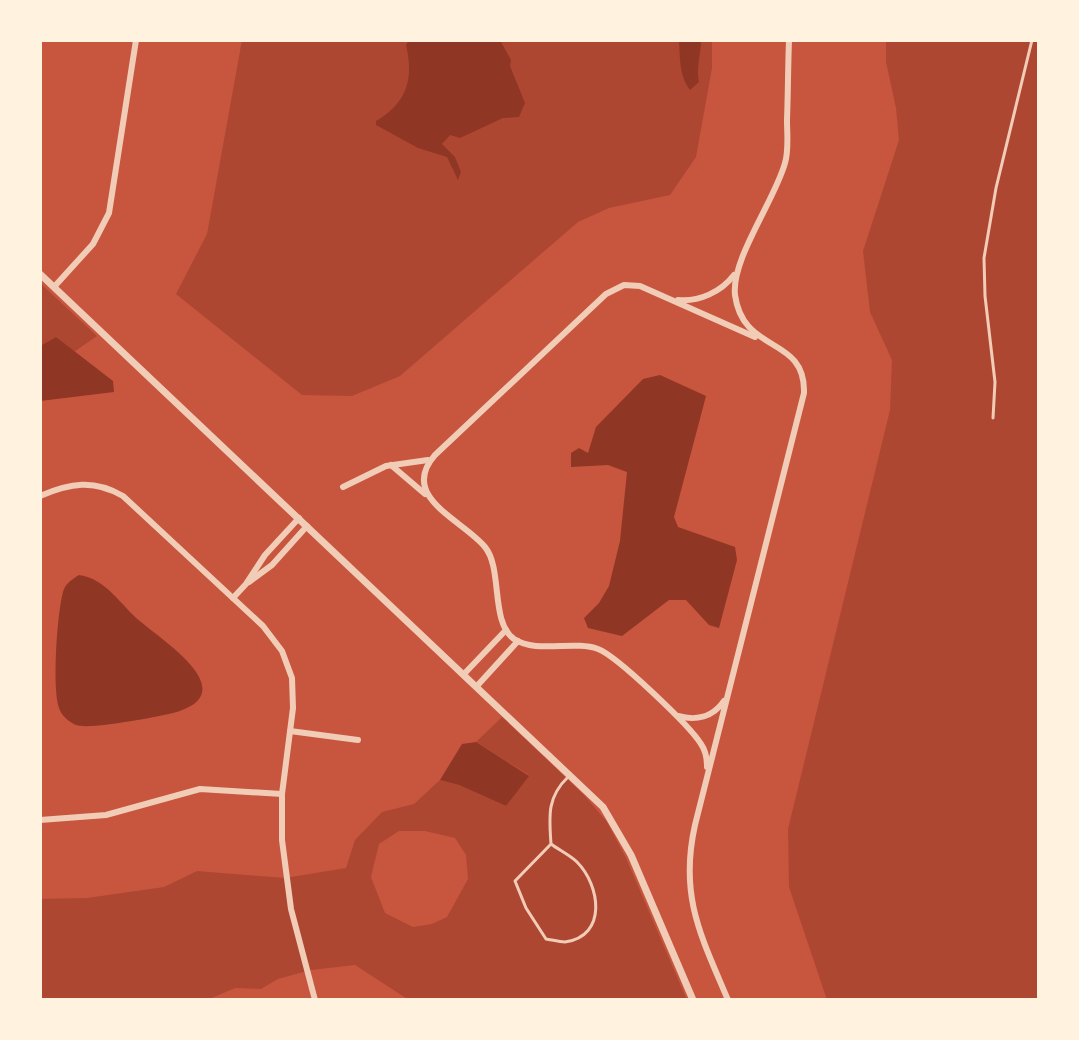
<svg xmlns="http://www.w3.org/2000/svg" width="1079" height="1040" font-family="'PT Sans Narrow',sans-serif">
<style>
.green{fill:#ae4732;fill-rule:evenodd}
.water{fill:#8f3625}
.lines{fill:none;stroke-linecap:round;stroke-linejoin:round}
.service{stroke:#f1ccb7;stroke-width:3}
.minor{stroke:#f1ccb7;stroke-width:6}
.tertiary{stroke:#f1ccb7;stroke-width:7}
</style>
<rect width="100%" height="100%" fill="#c8553d"/>
<g class="green">
<polygon points="242,40 712,40 712,68 696,157 670,195 609,208 578,222 400,376 352,396 302,395 176,294 207,234"/>
<polygon points="886,40 1039,40 1039,1000 827,1000 789,887 788,829 890,410 892,360 870,312 863,251 899,140 896,108 886,62"/>
<polygon points="40,283 97,336 74,352 56,337 40,346"/>
<path d="M502,717l82,78 23,27 19,36 61,142h-278l-54,-35 -44,5 -33,9 -17,10 -26,-1 -28,12h-167v-101l47,-1 77,-11 33,-16 88,7 61,-10 9,-28 27,-28 32,-8 26,-24 19,5 47,21 23,-31 -53,-33zM399,831h26l30,7 11,17 2,24 -21,38 -15,7 -19,3 -28,-14 -14,-36 8,-33z"/>
</g>
<g class="water">
<path d="M409,40h91l11,20 -1,6 15,37 -6,14 -16,1 -43,20 -10,-3 -8,9 13,13 6,15 -3,8 -11,-23 -29,-9 -42,-23v-4c31,-18 38,-42 30,-76z"/>
<path d="M679,40h22c0,14 -5,29 -2,42l-9,8c-11,-14 -10,-33 -11,-50z"/>
<polygon points="56,337 113,381 114,392 40,401 40,346"/>
<polygon points="660,375 706,396 674,517 678,527 735,547 737,560 719,628 709,625 686,600 669,600 622,636 588,628 584,618 599,603 609,586 620,541 627,472 608,465 571,467 571,453 579,448 588,453 596,427 643,379"/>
<path d="M79,575c28,4 41,30 62,47 25,21 104,72 32,91 -17,4 -83,17 -97,12 -7,-3 -15,-10 -17,-17 -7,-20 -2,-94 4,-116 2,-8 8,-12 16,-17z"/>
<polygon points="476,742 529,776 506,806 459,785 440,780 462,744"/>
</g>
<g class="lines">
<g class="service">
<polyline points="993,418 995,382 985,296 984,258 996,188 1032,40"/>
<path d="M551,844c8,6 19,11 26,18 23,23 31,74 -12,80 -5,0 -13,-2 -19,-3l-20,-31 -11,-27 36,-37c-2,-28 -4,-47 17,-67"/>
</g>
<g class="minor">
<polyline points="54,287 93,244 109,213 136,40"/>
<path d="M678,300c21,2 43,-8 56,-25"/>
<polyline points="391,465 425,494"/>
<polyline points="343,487 386,466 428,460"/>
<path d="M40,496c30,-13 54,-17 83,0l140,130 19,25 10,27 1,30 -11,86v46l9,69 24,91"/>
<polyline points="249,582 272,565 307,526"/>
<polyline points="233,598 246,584 265,555 299,518"/>
<polyline points="464,674 506,630"/>
<polyline points="477,686 518,641"/>
<path d="M678,716c18,5 35,1 46,-15"/>
<polyline points="290,731 358,740"/>
<path d="M707,767c0,-9 -1,-16 -6,-23 -11,-18 -84,-88 -103,-95 -25,-9 -61,5 -84,-10 -24,-17 -11,-70 -29,-92 -22,-27 -87,-50 -50,-92l171,-161 18,-9 16,1 115,51"/>
<polyline points="40,820 106,815 200,789 282,794"/>
<path d="M728,1000c-27,-64 -49,-104 -33,-175l109,-432c2,-58 -61,-38 -69,-98 -4,-36 40,-95 50,-132 4,-13 2,-29 2,-43 1,-27 1,-53 2,-80"/>
</g>
<polyline class="tertiary" points="40,274 603,807 631,855 693,1000"/>
</g>
<rect width="1079" height="1040" fill="none" stroke="#fff3e0" stroke-width="84"/>
</svg>
